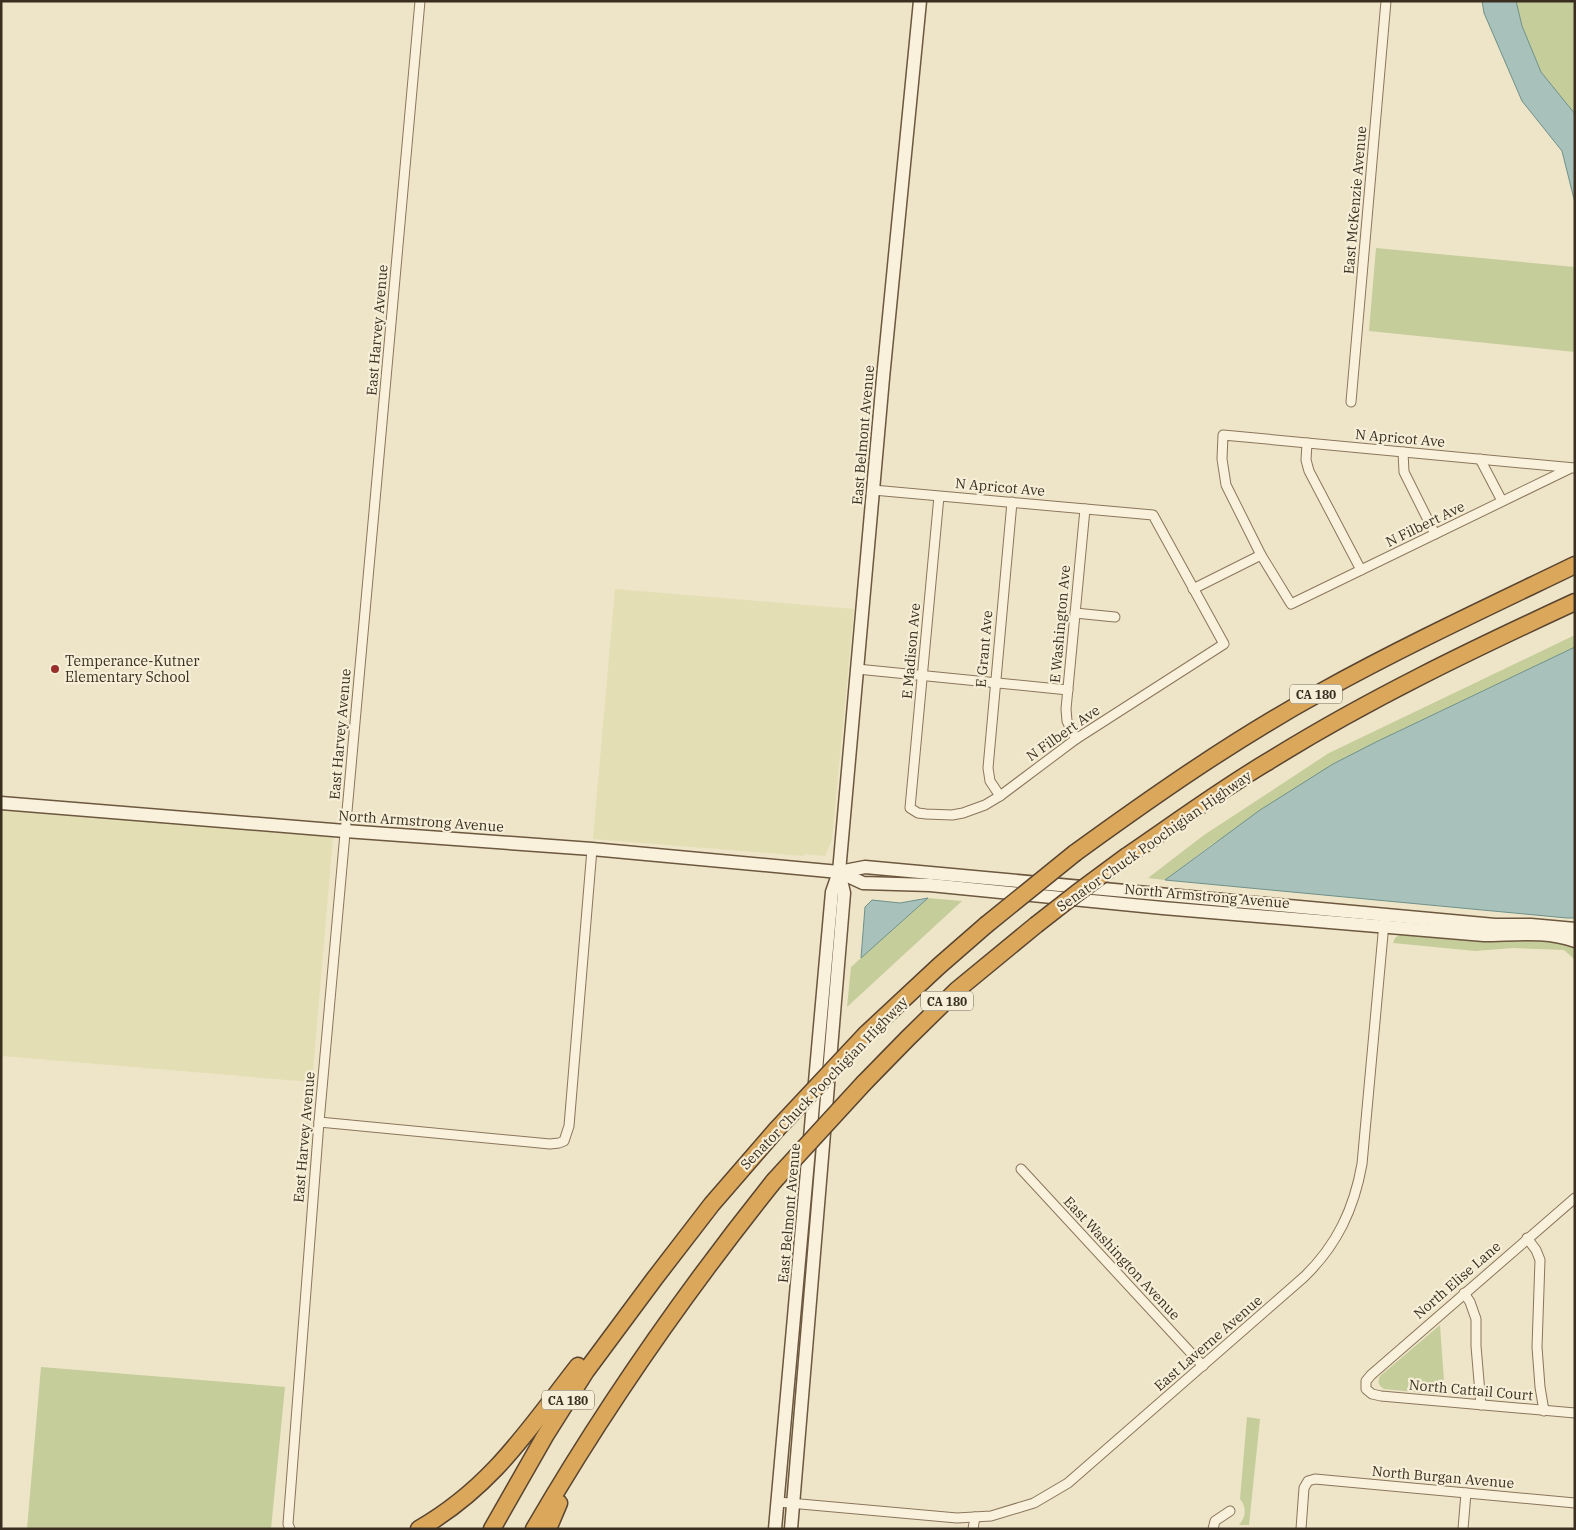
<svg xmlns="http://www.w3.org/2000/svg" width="1576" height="1530" font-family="'IBM Plex Serif',serif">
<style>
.farmland{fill:#e4deb4}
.green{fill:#c5cd9b}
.water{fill:#a8c2bb;stroke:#6e9189}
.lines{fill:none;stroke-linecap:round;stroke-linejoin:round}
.street-casing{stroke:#8a765c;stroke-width:11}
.secondary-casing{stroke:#6c573f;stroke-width:15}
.highway-casing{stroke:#584430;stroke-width:19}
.street{stroke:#f9f1db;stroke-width:9}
.secondary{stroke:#f9f1db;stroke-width:12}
.highway{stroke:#dba75a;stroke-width:16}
.highway-bridge-casing{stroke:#584430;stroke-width:19;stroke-linecap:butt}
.highway-bridge{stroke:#dba75a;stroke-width:16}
.poi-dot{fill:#982f2d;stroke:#f6eed7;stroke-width:2}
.labels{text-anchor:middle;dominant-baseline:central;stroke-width:4.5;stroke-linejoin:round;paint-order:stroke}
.shield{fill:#f6eed7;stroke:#726857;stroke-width:1}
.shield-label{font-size:12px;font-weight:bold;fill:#3a2e20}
.street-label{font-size:14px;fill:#3a2e20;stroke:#f6eed7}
.poi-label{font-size:14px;fill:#3a2e20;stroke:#f6eed7;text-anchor:start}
</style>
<rect width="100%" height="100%" fill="#eee4c7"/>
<g class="farmland">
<polygon points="615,589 854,609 832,839 825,856 804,854 804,856 593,839"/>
<polygon points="1,810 333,837 312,1082 1,1056"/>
</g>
<g class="green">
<polygon points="1516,1 1575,1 1575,114 1541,72 1522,26"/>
<polygon points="1376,248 1575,267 1575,352 1369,331"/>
<polygon points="1575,635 1575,647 1376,742 1211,845 1165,880 1148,878 1204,835 1329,753"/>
<polygon points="928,898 962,901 847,1007 851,967"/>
<path d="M1401,934c27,3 54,6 82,8 24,1 71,-10 92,6v14l-2,-4 -9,-8 -51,-2 -38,3 -82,-8 2,-5z"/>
<path d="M1440,1325l5,70 -61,-6c-5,-3 -7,-7 -4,-13z"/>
<polygon points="41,1367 285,1387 271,1529 27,1529"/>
<path d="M1247,1417l13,2 -11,106h-10c7,-8 8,-17 1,-26z"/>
</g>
<g class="water">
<polygon points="1482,1 1516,1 1522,26 1541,72 1575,114 1575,203 1562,151 1522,101 1484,13"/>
<polygon points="1575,647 1575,918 1567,918 1165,880 1260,810 1333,764 1376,742"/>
<polygon points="928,898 861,958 865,907 872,900 900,903"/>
</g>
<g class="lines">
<g class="street-casing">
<g id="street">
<polyline points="1351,402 1386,1"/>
<polyline points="1307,443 1306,460 1309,471 1361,570"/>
<polyline points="1403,452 1404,472 1435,534"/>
<polyline points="1480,459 1502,501"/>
<polyline points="1571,468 1291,604 1261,555 1226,485 1222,459 1223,435 1575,468"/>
<polyline points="873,490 1153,515 1224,644 1076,739 1000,796 985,805 963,813 952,815 926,814 918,813 910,808 939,496"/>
<polyline points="1193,589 1261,555"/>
<polyline points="1075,613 1115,617"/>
<polyline points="857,669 1068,690"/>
<polyline points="1076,739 1067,721 1066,709 1085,509"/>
<polyline points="1000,796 990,781 988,768 1012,502"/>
<polyline points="319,1122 550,1144 559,1143 564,1141 569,1126 592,849"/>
<polyline points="1021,1169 1203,1366"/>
<polyline points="1575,1198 1371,1375 1366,1381 1366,1389 1372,1394 1381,1396 1575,1413"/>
<polyline points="1527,1238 1536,1250 1540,1260 1537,1347 1540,1387 1544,1411"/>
<polyline points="1464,1293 1470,1302 1476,1319 1476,1346 1481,1405"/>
<path d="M778,1502l179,16 34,-2 43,-13 34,-20 236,-206c33,-32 50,-68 58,-113l22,-241"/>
<polyline points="290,1529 288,1524 319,1122 420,1"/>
<polyline points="973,1529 975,1517"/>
<polyline points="1213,1529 1215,1521 1230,1511"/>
<polyline points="1301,1529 1304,1488 1308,1481 1315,1479 1575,1503"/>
<polyline points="1463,1529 1466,1493"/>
</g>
</g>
<g class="secondary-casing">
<g id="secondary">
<polyline points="1,803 345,831 592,849 839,872 865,867 1495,925 1531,925 1575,929"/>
<path d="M839,872l24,11 67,2 233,23 321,27c29,0 62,-5 91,6"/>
<polyline points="775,1529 832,892 839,872 883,378 920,1"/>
<polyline points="791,1529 844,893 839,872"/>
</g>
</g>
<g class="highway-casing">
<g id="highway">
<path d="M1075,853c80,-58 160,-114 246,-161 83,-46 169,-86 254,-127"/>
<path d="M1127,856c47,-32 93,-66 142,-95 98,-61 202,-111 306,-159"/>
<polyline points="866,1034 939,966 986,925"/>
<polyline points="864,1083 908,1038 957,990 1036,925"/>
<path d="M419,1529c73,-42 109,-99 159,-163"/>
<polyline points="492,1529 545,1436 586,1371 655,1278 712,1204 777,1129"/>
<path d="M534,1529c71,-122 152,-238 240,-348"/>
<polyline points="548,1529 559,1503"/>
</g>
</g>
<use href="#street" class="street"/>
<use href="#secondary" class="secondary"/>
<use href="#highway" class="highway"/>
<g class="highway-bridge-casing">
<g id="highway-bridge">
<polyline points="986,925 1075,853"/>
<polyline points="1036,925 1077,893 1127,856"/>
<polyline points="777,1129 866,1034"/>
<polyline points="774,1181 864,1083"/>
</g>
</g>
<use href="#highway-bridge" class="highway-bridge"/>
</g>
<circle class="poi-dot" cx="55" cy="669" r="5"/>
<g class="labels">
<g class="shield">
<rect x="1290" y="684.5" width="52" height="19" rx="4"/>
<rect x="921" y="991.5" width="52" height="19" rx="4"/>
<rect x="542" y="1390.5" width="52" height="19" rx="4"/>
</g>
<g class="shield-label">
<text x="1316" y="694">CA 180</text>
<text x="947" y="1001">CA 180</text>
<text x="568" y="1400">CA 180</text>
</g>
<g class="street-label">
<text transform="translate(1355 200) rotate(-85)">East McKenzie Avenue</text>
<text transform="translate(377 330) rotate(-85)">East Harvey Avenue</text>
<text transform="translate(863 435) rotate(-85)">East Belmont Avenue</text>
<text transform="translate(1400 438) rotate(5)">N Apricot Ave</text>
<text transform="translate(1000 487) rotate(5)">N Apricot Ave</text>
<text transform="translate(1425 524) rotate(-26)">N Filbert Ave</text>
<text transform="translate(1060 624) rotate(-85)">E Washington Ave</text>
<text transform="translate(984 649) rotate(-85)">E Grant Ave</text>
<text transform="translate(911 651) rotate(-85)">E Madison Ave</text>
<text transform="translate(1063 733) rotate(-35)">N Filbert Ave</text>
<text transform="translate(340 734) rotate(-85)">East Harvey Avenue</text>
<text transform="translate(421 821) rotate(4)">North Armstrong Avenue</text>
<text transform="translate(1154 841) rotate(-35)">Senator Chuck Poochigian Highway</text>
<text transform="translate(1207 896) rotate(5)">North Armstrong Avenue</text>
<text transform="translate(824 1083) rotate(-46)">Senator Chuck Poochigian Highway</text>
<text transform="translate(304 1137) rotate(-85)">East Harvey Avenue</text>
<text transform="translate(789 1213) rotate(-85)">East Belmont Avenue</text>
<text transform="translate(1122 1258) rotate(47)">East Washington Avenue</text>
<text transform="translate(1457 1280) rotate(-41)">North Elise Lane</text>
<text transform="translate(1208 1343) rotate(-41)">East Laverne Avenue</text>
<text transform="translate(1471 1390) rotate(5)">North Cattail Court</text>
<text transform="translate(1443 1477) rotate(5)">North Burgan Avenue</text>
</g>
<g class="poi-label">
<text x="65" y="661">Temperance-Kutner<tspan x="65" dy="16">Elementary School</tspan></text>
</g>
</g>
<rect width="1576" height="1530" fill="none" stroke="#3a2e20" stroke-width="5"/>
</svg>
